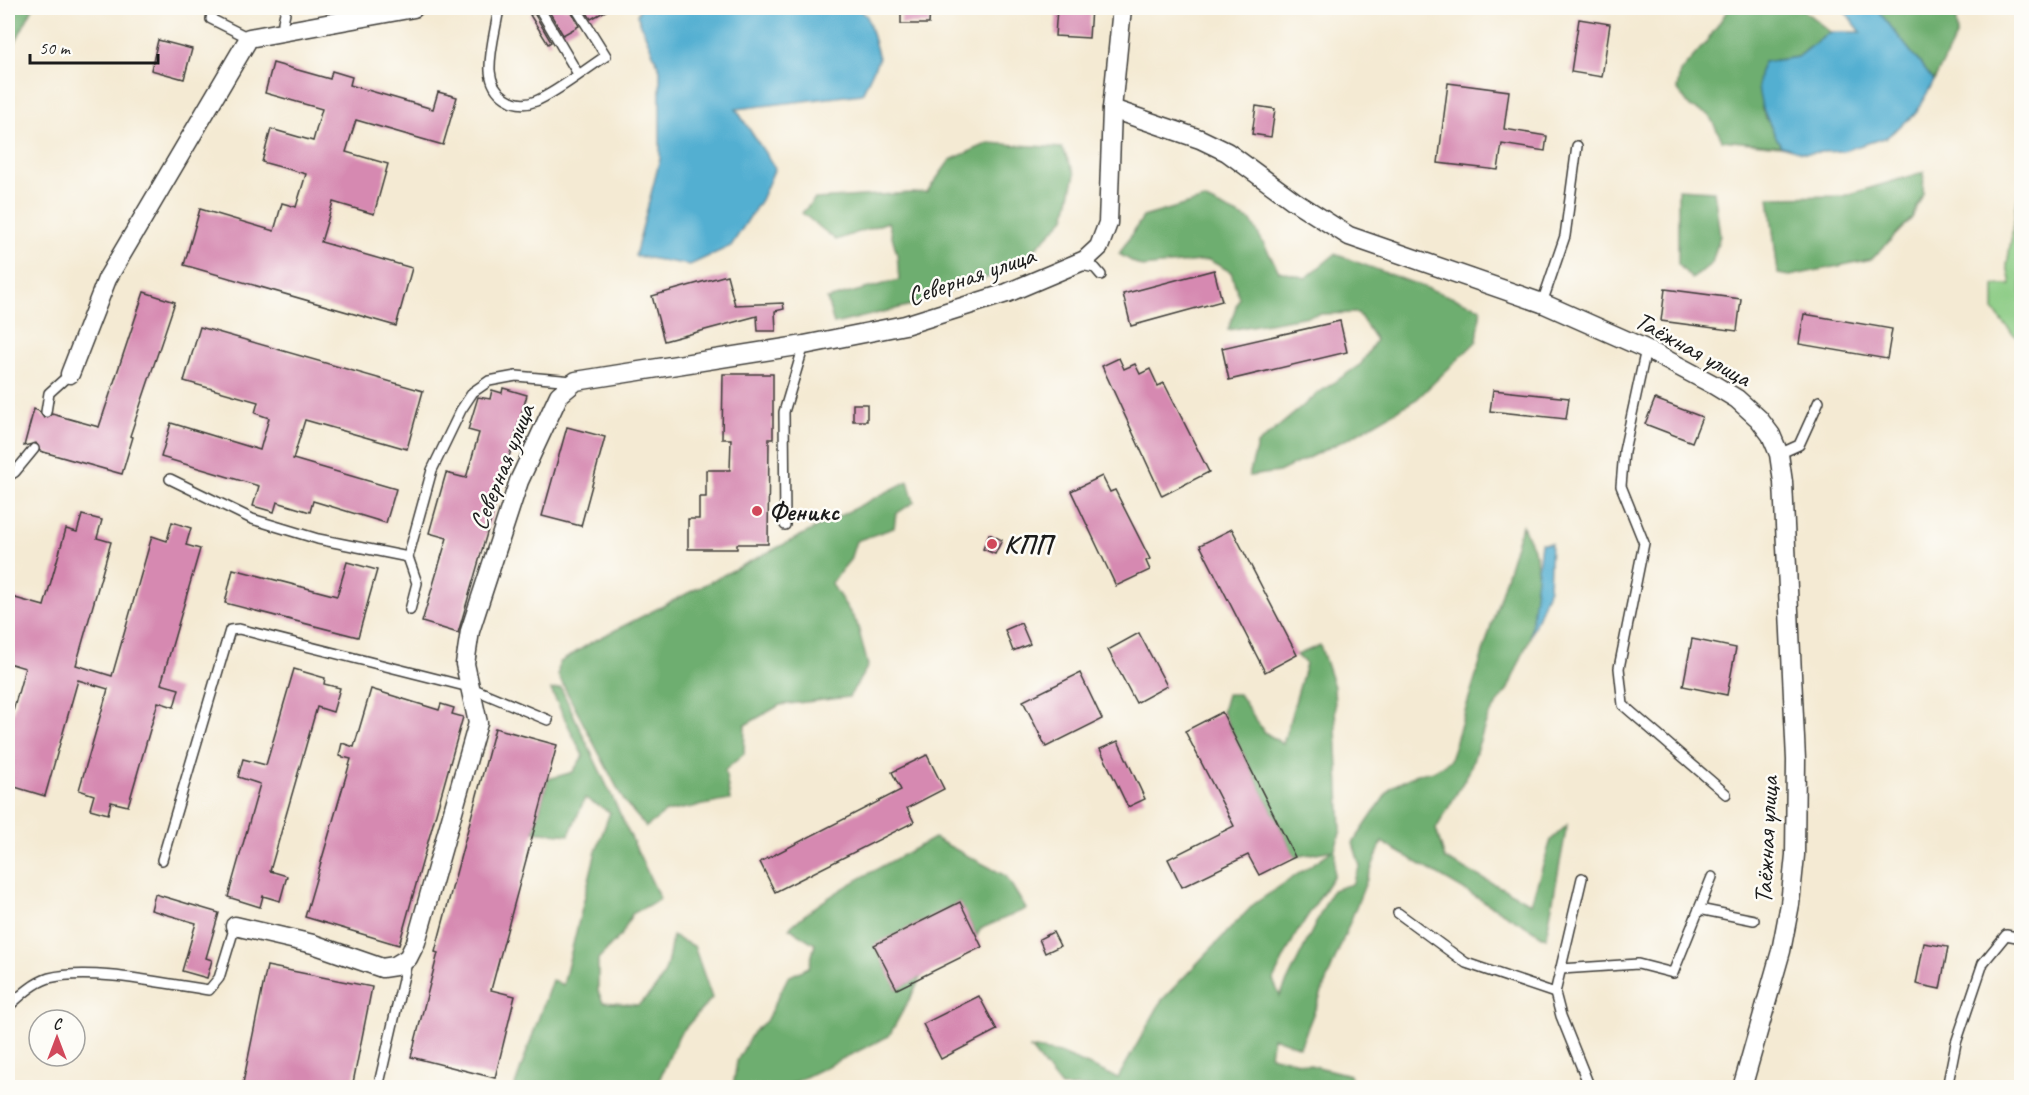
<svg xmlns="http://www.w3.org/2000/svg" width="2029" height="1095" font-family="Caveat,sans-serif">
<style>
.green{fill:#89ca82;stroke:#52734f;stroke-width:1.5}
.forest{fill:#6eae70;stroke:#456546;stroke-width:1.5}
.water{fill:#52afd1;stroke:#376676;stroke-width:1.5}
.building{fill:#d689b1}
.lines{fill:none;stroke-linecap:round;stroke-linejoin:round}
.service-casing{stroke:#3c3b37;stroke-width:12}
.minor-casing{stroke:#3c3b37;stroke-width:21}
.service{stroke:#fff;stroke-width:9}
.minor{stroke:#fff;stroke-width:18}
.poi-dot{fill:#d1495b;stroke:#fdfcf7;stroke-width:2}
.labels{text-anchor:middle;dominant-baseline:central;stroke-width:5;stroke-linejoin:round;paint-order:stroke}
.street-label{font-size:26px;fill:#1c1c1c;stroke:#fdfcf7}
.poi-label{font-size:26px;font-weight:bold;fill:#1c1c1c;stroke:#fdfcf7;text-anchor:start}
</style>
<rect width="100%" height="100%" fill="#fdfcf7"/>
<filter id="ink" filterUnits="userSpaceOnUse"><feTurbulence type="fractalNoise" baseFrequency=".0167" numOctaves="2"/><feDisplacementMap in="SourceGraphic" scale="12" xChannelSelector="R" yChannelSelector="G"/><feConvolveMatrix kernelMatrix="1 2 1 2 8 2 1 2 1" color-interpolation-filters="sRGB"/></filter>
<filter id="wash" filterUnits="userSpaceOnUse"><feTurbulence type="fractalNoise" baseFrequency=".008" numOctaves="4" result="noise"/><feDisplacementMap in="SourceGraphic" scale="24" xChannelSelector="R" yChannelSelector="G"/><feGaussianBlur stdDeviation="1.35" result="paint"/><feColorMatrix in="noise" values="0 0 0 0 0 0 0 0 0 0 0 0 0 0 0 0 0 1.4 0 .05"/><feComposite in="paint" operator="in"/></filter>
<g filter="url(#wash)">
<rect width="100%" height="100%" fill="#f4ead3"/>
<polygon class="green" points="2021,178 2021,340 2012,333 1994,311 1994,285 2011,285 2007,265"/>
<g class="forest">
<polygon points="8,8 33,8 8,56"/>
<polygon points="1729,8 1801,8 1830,32 1797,57 1764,62 1762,110 1781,146 1722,140 1709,115 1690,107 1677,89 1680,72 1708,40"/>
<polygon points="1876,8 1955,8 1957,34 1934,81"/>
<polygon points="989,143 1062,148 1075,174 1065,218 1018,266 916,304 834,324 827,299 899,280 897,254 888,222 836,240 802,213 815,199 927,192 950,160"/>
<polygon points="1924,172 1923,194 1912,218 1872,259 1790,276 1778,274 1769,197 1843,196"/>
<polygon points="1678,189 1714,191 1720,235 1712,263 1692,279 1678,264"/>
<polygon points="1204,199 1251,221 1279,271 1306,278 1335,254 1481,308 1477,341 1417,399 1351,437 1279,472 1249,476 1257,445 1317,394 1361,364 1376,340 1358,313 1320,314 1228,330 1239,298 1231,272 1209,260 1142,267 1119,254 1143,217"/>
<polygon points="908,481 914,502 896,514 894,528 856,541 850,560 831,583 857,623 868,666 849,697 780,705 745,725 744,754 725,770 730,800 666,812 646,827 624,801 558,675 559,663 592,642"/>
<polygon points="1522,525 1536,555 1538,582 1530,637 1508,689 1488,717 1469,772 1436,829 1445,859 1531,903 1551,840 1567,825 1546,938 1382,842 1300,1047 1273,1037 1270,1055 1350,1075 1355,1087 1061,1087 1030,1048 1060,1053 1118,1078 1162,1000 1254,904 1333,850 1295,857 1222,712 1227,694 1239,694 1264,732 1283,744 1306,664 1297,655 1320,645 1334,687 1341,830 1335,849 1334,875 1296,934 1273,980 1280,996 1332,890 1352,884 1360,866 1353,843 1391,787 1417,774 1434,771 1450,760"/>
<path d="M561,688l99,211 -28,15 -10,20 -24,25v32l5,11 35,3c27,-22 30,-36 34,-69l22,10 18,52 -33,37 -23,52 -142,1 38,-108 11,5 33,-134 14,-39 -25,-14 -16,37 -35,-4 14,-52 25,-7 10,-16 -32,-66z"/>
<path d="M934,838l72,38 20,33 -46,20 -3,7 -18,-34 -84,43 22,44 25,-13 -33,60 -104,51h-52l4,-26 16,-29 13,-11 22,-44 21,-10 6,-23 -26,-16c42,-38 95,-62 145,-90z"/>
</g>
<g class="water">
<polygon points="640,8 857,8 867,16 879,58 862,94 736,109 775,168 761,200 731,246 690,265 635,256 660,159 660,70 637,15"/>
<path d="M1842,8h34l58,73 -19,33 -28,23 -44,14 -37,2 -25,-7c-13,-25 -33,-57 -17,-84l34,-5 32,-25h31z"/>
<polygon points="1541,543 1551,543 1549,588 1530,637"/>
</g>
<g id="blocks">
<g class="building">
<polygon points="547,8 569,8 579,26 563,35"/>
<polygon points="584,8 611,8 591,19"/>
<polygon points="901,8 930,8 929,24 901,24"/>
<polygon points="1057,8 1091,8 1089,38 1055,36"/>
<polygon points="534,13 551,42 548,44 530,15"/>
<polygon points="1579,19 1610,24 1602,77 1571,72"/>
<polygon points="158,40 192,49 184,79 151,70"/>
<polygon points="273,63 330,79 332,71 352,77 350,85 433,109 438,92 457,97 443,145 356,120 346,152 388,164 374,214 333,202 321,242 412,268 396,326 184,265 200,209 274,231 282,203 296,207 306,174 262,162 271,129 313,141 322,109 265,93"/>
<polygon points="1448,83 1509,91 1504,129 1547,136 1545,151 1502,144 1498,170 1438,163"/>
<polygon points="1256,106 1275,109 1271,137 1252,134"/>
<polygon points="1214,270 1222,301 1131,326 1123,294"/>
<polygon points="727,275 735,305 783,303 784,309 775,311 776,331 758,331 757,316 664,341 652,296"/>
<polygon points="1665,289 1741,299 1737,331 1661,321"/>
<polygon points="144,292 175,302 130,436 133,437 122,474 40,451 36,443 24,446 34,409 39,411 44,418 52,414 99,427"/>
<polygon points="1804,314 1892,329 1887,359 1799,344"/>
<polygon points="1340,321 1347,352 1229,380 1222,348"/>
<polygon points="200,327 423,391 407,449 305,420 293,459 396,489 386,523 313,501 310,512 277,502 274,512 253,506 259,486 161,457 171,423 260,450 269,418 255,413 258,402 184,381"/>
<polygon points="1119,358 1124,369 1135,364 1140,374 1150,369 1158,386 1164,383 1209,472 1162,496 1102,366"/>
<polygon points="723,374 773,374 773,439 769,439 768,544 737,544 737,549 688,549 688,519 699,519 699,497 706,497 706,470 730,470 731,439 722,439"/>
<polygon points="503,388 527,395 458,633 422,622 447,538 429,533 446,473 466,478 479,433 468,430 478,397 490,399 492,390 502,393"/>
<polygon points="1493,390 1569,398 1566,419 1490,411"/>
<polygon points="1655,399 1702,417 1692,442 1645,424"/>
<rect x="853" y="404" width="14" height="17"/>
<polygon points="567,427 605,437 581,526 542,516"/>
<polygon points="1102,476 1110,492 1115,490 1150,559 1146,561 1150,570 1116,586 1071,491"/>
<polygon points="82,515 102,520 97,538 111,542 76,665 112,676 152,536 167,541 172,522 191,528 186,545 200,549 161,684 179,689 174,707 158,702 128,806 111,802 108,814 90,809 94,795 79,790 108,689 78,680 45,796 8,785 8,729 25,668 8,663 8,596 44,606 66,529 77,532"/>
<polygon points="1232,529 1297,655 1265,672 1200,545"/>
<polygon points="989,534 1002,540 995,554 983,549"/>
<polygon points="347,562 377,570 358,637 225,603 233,569 337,596"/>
<polygon points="1021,623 1030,644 1013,651 1005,630"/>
<polygon points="1139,633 1167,686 1136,703 1108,650"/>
<polygon points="1692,639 1736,648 1727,695 1683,686"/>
<polygon points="294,669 325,678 324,684 340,688 333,712 317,707 270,871 287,876 280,901 263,896 260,907 228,897 260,784 238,777 243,759 266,765"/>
<polygon points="1080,673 1102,719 1046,747 1023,701"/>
<polygon points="371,689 439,710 441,704 454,708 452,714 463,717 399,945 305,917 351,759 339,756 342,743 354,747"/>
<polygon points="1222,712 1295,857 1259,875 1248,855 1182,887 1168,859 1234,826 1185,731"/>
<polygon points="495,728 557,745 491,990 515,996 495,1078 411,1057 438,953 435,952"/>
<polygon points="1118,741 1145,799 1128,807 1100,749"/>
<polygon points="927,755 944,789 907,808 914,822 775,892 760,862 901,790 892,772"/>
<polygon points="155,894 219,913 206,958 212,960 207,978 182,971 196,923 151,910"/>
<polygon points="960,902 982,947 897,989 874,945"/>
<polygon points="1053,932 1060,946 1045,953 1039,939"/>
<polygon points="1924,943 1948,947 1940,989 1916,984"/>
<polygon points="267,966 372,987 352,1088 242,1088"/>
<polygon points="979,996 997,1030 941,1059 923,1024"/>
</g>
</g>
</g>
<g filter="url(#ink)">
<use href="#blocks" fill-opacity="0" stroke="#3c3b37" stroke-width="1.5"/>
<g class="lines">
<g class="service-casing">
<g id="service">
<polyline points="213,8 211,19 249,38"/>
<path d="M499,8c-3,20 -10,43 -9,63 2,23 24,39 46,30 20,-8 50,-32 70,-45l-30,-48"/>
<polyline points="539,8 578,74"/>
<polyline points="284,32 283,22 286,8"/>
<polyline points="1081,265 1095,268 1101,275"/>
<polyline points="1542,303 1565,236 1577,146"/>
<polyline points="1646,349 1624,451 1621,486 1644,543 1619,668 1623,705 1726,794"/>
<polyline points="46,412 49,393 70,374"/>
<polyline points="1779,454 1799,445 1819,401"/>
<polyline points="8,476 15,472 34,449"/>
<polyline points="170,479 252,519 318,539 408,557"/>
<polyline points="785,525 784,412 804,345"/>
<polyline points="410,610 417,583 408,557 432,470 461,410 473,392 489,381 516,376 573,381"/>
<polyline points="162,860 230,630 239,629 469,687 548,720"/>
<polyline points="1582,878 1555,993 1561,1016 1590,1088"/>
<polyline points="1699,909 1754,920"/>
<polyline points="1398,913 1466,963 1555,993"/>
<polyline points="1561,969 1638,964 1673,973 1712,877"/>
<path d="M8,1007c11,-10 25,-24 41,-29 41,-11 117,6 160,12l10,-12 16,-52"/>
<polyline points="378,1088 408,958"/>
<polyline points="1947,1088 1956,1043 1983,963 2006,935 2022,938"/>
</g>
</g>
<g class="minor-casing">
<g id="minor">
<polyline points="1112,109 1200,139 1227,152 1294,201 1349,236 1542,303 1646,349 1714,385 1737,399 1759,419 1771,435 1779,454 1783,482 1796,760 1795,855 1790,904 1781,951 1742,1088"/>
<polyline points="70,374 107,279 249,38 414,8"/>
<polyline points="235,926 313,944 382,968 395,966 408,958 416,942 478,723 465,664 470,631 519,481 559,395 576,381 804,345 905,325 1007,293 1085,260 1099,247 1108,223 1112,109 1122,8"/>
</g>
</g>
<use href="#service" class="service"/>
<use href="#minor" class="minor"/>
</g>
</g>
<g class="poi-dot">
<circle cx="757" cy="511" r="6"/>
<circle cx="992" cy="544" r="6"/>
</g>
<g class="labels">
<g class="street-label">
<text transform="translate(971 276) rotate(-19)">Северная улица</text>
<text transform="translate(1693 349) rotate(29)">Таёжная улица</text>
<text transform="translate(502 467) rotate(-68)">Северная улица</text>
<text transform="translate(1766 840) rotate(-87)">Таёжная улица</text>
</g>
<g class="poi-label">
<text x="769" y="511">Феникс</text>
<text x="1004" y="544">КПП</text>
</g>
</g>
<rect width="2029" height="1095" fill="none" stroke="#fdfcf7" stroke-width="30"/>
<g transform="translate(57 1038)"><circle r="28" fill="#fdfcf7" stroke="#a3a29f" stroke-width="1.5"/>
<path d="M0-4.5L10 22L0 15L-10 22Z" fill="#d1495b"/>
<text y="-9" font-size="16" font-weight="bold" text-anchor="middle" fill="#1c1c1c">С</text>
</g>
<path d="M30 54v9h128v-9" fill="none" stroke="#1c1c1c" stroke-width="3"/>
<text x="39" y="54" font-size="18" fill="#1c1c1c" stroke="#fdfcf7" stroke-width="4.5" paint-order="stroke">50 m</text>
</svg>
